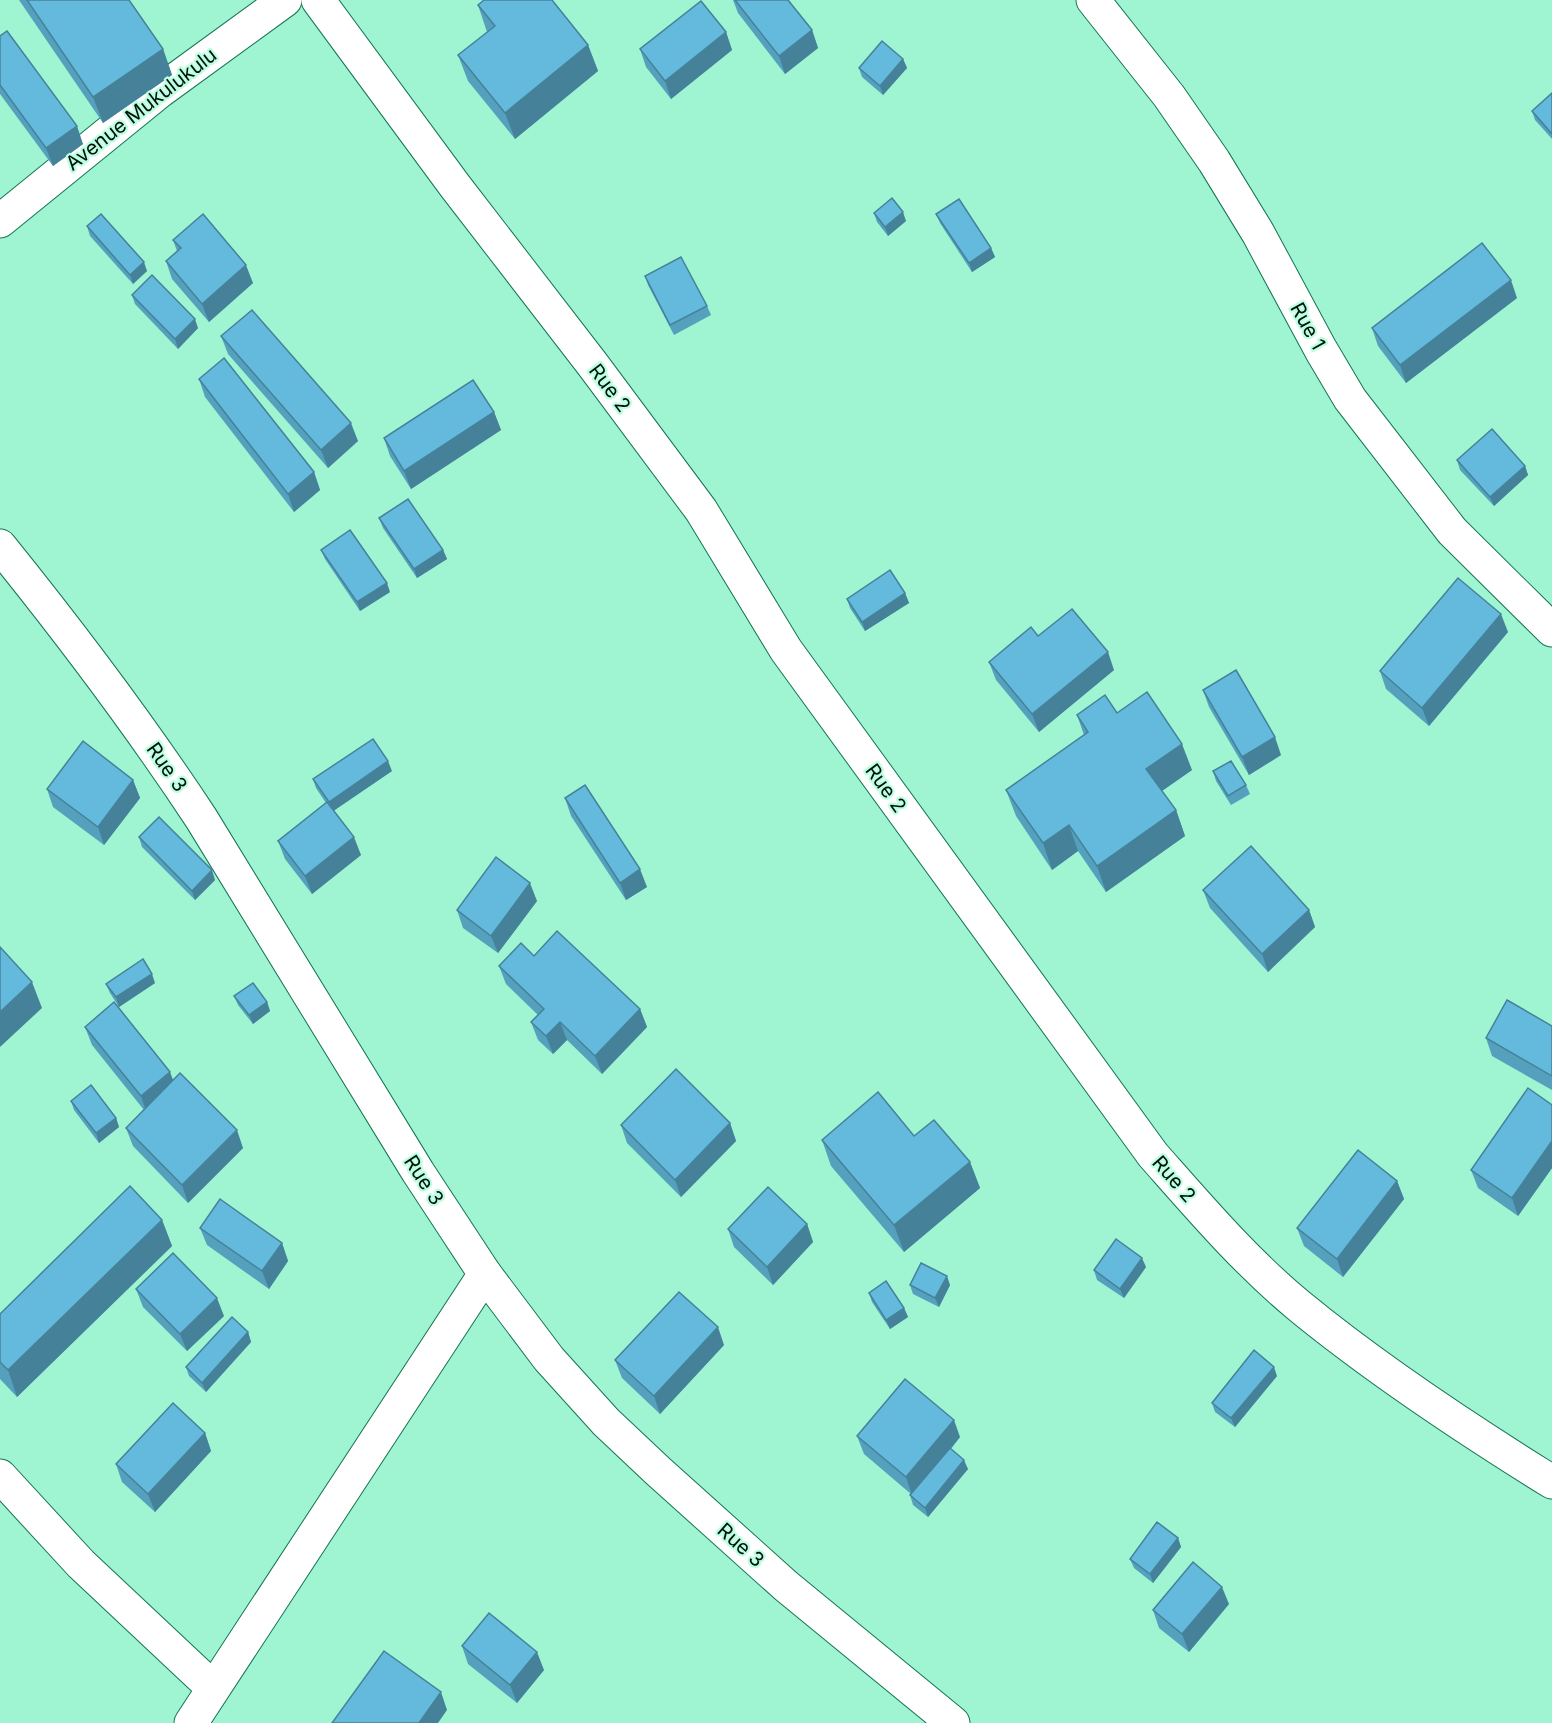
<svg xmlns="http://www.w3.org/2000/svg" width="1552" height="1723" font-family="Inter,sans-serif">
<style>
.lines{fill:none;stroke-linecap:round;stroke-linejoin:round}
.minor-casing{stroke:#157456;stroke-width:35}
.minor{stroke:#fff;stroke-width:33}
.wall{fill:#55a0bd}
.shaded-wall{fill:#45829a}
.building{fill:#63badc;stroke:#45829a;stroke-width:1.5}
.labels{text-anchor:middle;dominant-baseline:central;stroke-width:4.5;stroke-linejoin:round;paint-order:stroke}
.street-label{font-size:20px;fill:#001209;stroke:#bbfee1}
</style>
<rect width="100%" height="100%" fill="#9ff5d1"/>
<g class="lines">
<g class="minor-casing">
<g id="minor">
<path d="M318,0l137,186 138,179 108,145 85,140 367,505c46,52 91,105 145,150 79,65 167,123 254,177"/>
<polyline points="1093,0 1169,96 1214,161 1258,233 1321,350 1350,399 1452,531 1552,630"/>
<polyline points="0,221 160,91 285,0"/>
<path d="M0,546c71,88 139,178 201,272l217,354 67,102 64,85 57,63 52,49 128,115 167,137"/>
<polyline points="0,1476 81,1564 213,1688"/>
<polyline points="191,1723 485,1274"/>
</g>
</g>
<use href="#minor" class="minor"/>
</g>
<g class="wall">
<polygon points="19,0 129,0 163,49 172,75 103,123"/>
<polygon points="733,0 788,0 812,30 818,48 785,74 738,13"/>
<polygon points="478,5 588,45 598,71 515,139 468,81 458,55 487,32"/>
<polygon points="726,32 732,50 671,99 646,67 640,49"/>
<polygon points="0,36 83,144 53,166 0,94"/>
<polygon points="903,59 907,68 883,95 862,77 859,68"/>
<polygon points="1552,93 1552,139 1535,120 1532,111"/>
<polygon points="874,213 906,221 888,236 877,222"/>
<polygon points="936,214 991,248 995,257 972,272 940,223"/>
<polygon points="87,226 147,271 133,284 90,236"/>
<polygon points="173,240 253,283 209,322 172,279 166,261 177,251"/>
<polygon points="645,276 707,306 711,315 674,335 648,285"/>
<polygon points="132,295 198,328 178,349 135,304"/>
<polygon points="1517,298 1406,383 1378,346 1372,328"/>
<polygon points="221,336 358,441 328,468 228,354"/>
<polygon points="199,379 314,472 320,490 294,512 205,397"/>
<polygon points="494,412 501,430 411,489 390,456 384,438"/>
<polygon points="1457,460 1525,466 1528,475 1494,506 1460,470"/>
<polygon points="379,518 443,550 447,559 417,578 383,528"/>
<polygon points="321,550 390,592 360,611 325,559"/>
<polygon points="905,593 909,603 865,631 850,608 847,599"/>
<polygon points="1508,632 1429,726 1386,689 1380,671"/>
<polygon points="1038,636 1114,670 1039,732 996,680 989,662"/>
<polygon points="1203,690 1281,755 1249,775 1209,707"/>
<polygon points="1077,715 1192,770 1162,791 1176,810 1185,836 1106,892 1078,851 1052,870 1016,816 1006,790 1084,735"/>
<polygon points="392,771 334,810 361,855 312,894 285,859 278,841 326,803 316,788 313,779"/>
<polygon points="1213,771 1246,785 1250,794 1231,805 1216,781"/>
<polygon points="133,780 140,798 104,845 53,807 47,789"/>
<polygon points="565,798 647,887 626,900 571,816"/>
<polygon points="139,837 215,880 195,900 142,847"/>
<polygon points="1203,890 1309,910 1315,927 1268,972 1210,908"/>
<polygon points="537,901 498,953 463,928 457,910"/>
<polygon points="534,956 640,1009 647,1027 602,1074 567,1040 553,1054 538,1040 531,1022 538,1015 506,984 499,966"/>
<polygon points="155,983 119,1007 110,993 106,984"/>
<polygon points="234,996 267,1002 270,1011 253,1024 238,1005"/>
<polygon points="1552,1026 1552,1090 1492,1056 1486,1038"/>
<polygon points="85,1027 243,1148 188,1203 133,1146 126,1128 144,1110 92,1045"/>
<polygon points="71,1101 116,1118 119,1127 99,1143 74,1110"/>
<polygon points="1552,1105 1552,1168 1518,1216 1478,1188 1471,1170"/>
<polygon points="730,1123 736,1141 681,1197 627,1143 621,1125"/>
<polygon points="914,1136 970,1162 980,1188 904,1252 831,1166 822,1140"/>
<polygon points="1397,1181 1404,1199 1343,1277 1304,1246 1297,1228"/>
<polygon points="162,1220 172,1246 17,1397 0,1379 0,1314"/>
<polygon points="807,1224 813,1242 773,1285 734,1247 728,1229"/>
<polygon points="200,1228 282,1243 288,1261 269,1289 207,1245"/>
<polygon points="1146,1267 1124,1298 1097,1280 1094,1270"/>
<polygon points="910,1285 950,1285 939,1307 913,1294"/>
<polygon points="136,1289 224,1316 187,1351 143,1307"/>
<polygon points="869,1293 904,1308 908,1317 890,1329 872,1302"/>
<polygon points="248,1332 251,1342 206,1392 189,1376 186,1367"/>
<polygon points="724,1345 660,1414 622,1378 615,1360"/>
<polygon points="1277,1376 1235,1427 1215,1412 1212,1403"/>
<polygon points="205,1433 211,1451 155,1512 122,1482 116,1464"/>
<polygon points="857,1436 960,1437 951,1449 968,1469 928,1517 913,1505 910,1495 911,1494 864,1454"/>
<polygon points="1178,1538 1181,1547 1153,1583 1134,1568 1130,1559"/>
<polygon points="1229,1604 1189,1652 1159,1628 1153,1610"/>
<polygon points="462,1646 544,1670 517,1703 468,1664"/>
</g>
<g class="shaded-wall">
<polygon points="812,30 818,48 785,74 779,56"/>
<polygon points="726,32 732,50 671,99 665,81"/>
<polygon points="588,45 598,71 515,139 505,113"/>
<polygon points="163,49 172,75 103,123 93,97"/>
<polygon points="903,59 907,68 883,95 880,86"/>
<polygon points="77,126 83,144 53,166 46,148"/>
<polygon points="903,212 906,221 888,236 885,227"/>
<polygon points="991,248 995,257 972,272 969,263"/>
<polygon points="144,262 147,271 133,284 130,275"/>
<polygon points="246,265 253,283 209,322 202,304"/>
<polygon points="1511,280 1517,298 1406,383 1400,365"/>
<polygon points="195,319 198,328 178,349 175,339"/>
<polygon points="494,412 501,430 411,489 404,471"/>
<polygon points="351,423 358,441 328,468 321,450"/>
<polygon points="1525,466 1528,475 1494,506 1490,497"/>
<polygon points="314,472 320,490 294,512 288,494"/>
<polygon points="443,550 447,559 417,578 414,569"/>
<polygon points="387,583 390,592 360,611 357,602"/>
<polygon points="905,593 909,603 865,631 862,622"/>
<polygon points="1501,614 1508,632 1429,726 1422,708"/>
<polygon points="1108,652 1114,670 1039,732 1032,714"/>
<polygon points="1275,737 1281,755 1249,775 1242,757"/>
<polygon points="1182,744 1192,770 1156,795 1146,769"/>
<polygon points="388,761 392,771 332,812 329,802"/>
<polygon points="133,780 140,798 104,845 98,827"/>
<polygon points="1176,810 1185,836 1106,892 1097,866"/>
<polygon points="1069,825 1078,851 1052,870 1043,843"/>
<polygon points="354,837 361,855 312,894 305,876"/>
<polygon points="640,869 647,887 626,900 620,883"/>
<polygon points="212,870 215,880 195,900 192,891"/>
<polygon points="530,883 537,901 498,953 491,936"/>
<polygon points="1309,910 1315,927 1268,972 1262,954"/>
<polygon points="152,974 155,983 119,1007 116,997"/>
<polygon points="32,982 42,1008 0,1047 0,1012"/>
<polygon points="267,1002 270,1011 253,1024 249,1015"/>
<polygon points="640,1009 647,1027 602,1074 595,1056"/>
<polygon points="560,1022 567,1040 553,1054 546,1036"/>
<polygon points="170,1072 177,1090 147,1114 141,1096"/>
<polygon points="116,1118 119,1127 99,1143 96,1133"/>
<polygon points="730,1123 736,1141 681,1197 675,1180"/>
<polygon points="237,1130 243,1148 188,1203 182,1185"/>
<polygon points="1552,1141 1552,1168 1518,1216 1512,1198"/>
<polygon points="970,1162 980,1188 904,1252 894,1225"/>
<polygon points="1397,1181 1404,1199 1343,1277 1337,1259"/>
<polygon points="162,1220 172,1246 17,1397 8,1370"/>
<polygon points="807,1224 813,1242 773,1285 767,1267"/>
<polygon points="282,1243 288,1261 269,1289 262,1271"/>
<polygon points="1142,1258 1146,1267 1124,1298 1120,1289"/>
<polygon points="947,1276 950,1285 939,1307 935,1298"/>
<polygon points="217,1298 224,1316 187,1351 180,1334"/>
<polygon points="904,1308 908,1317 890,1329 886,1320"/>
<polygon points="718,1327 724,1345 660,1414 654,1396"/>
<polygon points="248,1332 251,1342 206,1392 202,1383"/>
<polygon points="1274,1367 1277,1376 1235,1427 1231,1418"/>
<polygon points="954,1420 960,1437 912,1495 906,1477"/>
<polygon points="205,1433 211,1451 155,1512 148,1494"/>
<polygon points="964,1460 968,1469 928,1517 925,1508"/>
<polygon points="1178,1538 1181,1547 1153,1583 1150,1574"/>
<polygon points="1222,1587 1229,1604 1189,1652 1182,1634"/>
<polygon points="537,1652 544,1670 517,1703 510,1685"/>
<polygon points="441,1692 447,1710 438,1723 419,1723"/>
</g>
<g class="building">
<polygon points="27,0 129,0 163,49 93,97"/>
<polygon points="484,0 552,0 588,45 505,113 458,55 495,26 478,5"/>
<polygon points="735,0 788,0 812,30 779,56"/>
<polygon points="701,1 726,32 665,81 640,49"/>
<polygon points="7,31 77,126 46,148 0,85 0,36"/>
<polygon points="882,41 903,59 880,86 859,68"/>
<polygon points="1552,93 1552,134 1532,111"/>
<polygon points="892,198 903,212 885,227 874,213"/>
<polygon points="959,199 991,248 969,263 936,214"/>
<polygon points="101,214 144,262 130,275 87,226"/>
<polygon points="203,214 246,265 202,304 166,261 181,248 173,240"/>
<polygon points="1482,243 1511,280 1400,365 1372,328"/>
<polygon points="681,257 707,306 670,325 645,276"/>
<polygon points="152,275 195,319 175,339 132,295"/>
<polygon points="252,310 351,423 321,450 221,336"/>
<polygon points="224,358 314,472 288,494 199,379"/>
<polygon points="473,380 494,412 404,471 384,438"/>
<polygon points="1492,429 1525,466 1490,497 1457,460"/>
<polygon points="408,499 443,550 414,569 379,518"/>
<polygon points="350,530 387,583 357,602 321,550"/>
<polygon points="890,570 905,593 862,622 847,599"/>
<polygon points="1458,578 1501,614 1422,708 1380,671"/>
<polygon points="1072,609 1108,652 1032,714 989,662 1031,627 1038,636"/>
<polygon points="1236,670 1275,737 1242,757 1203,690"/>
<polygon points="1147,692 1182,744 1146,769 1176,810 1097,866 1069,825 1043,843 1006,790 1088,732 1077,715 1105,695 1117,713"/>
<polygon points="373,739 388,761 329,802 313,779"/>
<polygon points="83,741 133,780 98,827 47,789"/>
<polygon points="1231,761 1246,785 1228,796 1213,771"/>
<polygon points="585,785 640,869 620,883 565,798"/>
<polygon points="327,802 354,837 305,876 278,841"/>
<polygon points="159,817 212,870 192,891 139,837"/>
<polygon points="1251,846 1309,910 1262,954 1203,890"/>
<polygon points="496,857 530,883 491,936 457,910"/>
<polygon points="557,931 640,1009 595,1056 560,1022 546,1036 531,1022 544,1009 499,966 521,943 534,956"/>
<polygon points="0,947 32,982 0,1012"/>
<polygon points="143,959 152,974 116,997 106,984"/>
<polygon points="253,983 267,1002 249,1015 234,996"/>
<polygon points="1507,1000 1552,1026 1552,1076 1486,1038"/>
<polygon points="114,1002 170,1072 141,1096 85,1027"/>
<polygon points="676,1069 730,1123 675,1180 621,1125"/>
<polygon points="180,1073 237,1130 182,1185 126,1128"/>
<polygon points="91,1085 116,1118 96,1133 71,1101"/>
<polygon points="1528,1088 1552,1105 1552,1141 1512,1198 1471,1170"/>
<polygon points="878,1092 914,1136 934,1120 970,1162 894,1225 822,1140"/>
<polygon points="1358,1150 1397,1181 1337,1259 1297,1228"/>
<polygon points="130,1186 162,1220 8,1370 0,1362 0,1314"/>
<polygon points="768,1187 807,1224 767,1267 728,1229"/>
<polygon points="220,1199 282,1243 262,1271 200,1228"/>
<polygon points="1116,1239 1142,1258 1120,1289 1094,1270"/>
<polygon points="173,1253 217,1298 180,1334 136,1289"/>
<polygon points="921,1263 947,1276 935,1298 910,1285"/>
<polygon points="886,1281 904,1308 886,1320 869,1293"/>
<polygon points="679,1292 718,1327 654,1396 615,1360"/>
<polygon points="232,1317 248,1332 202,1383 186,1367"/>
<polygon points="1254,1350 1274,1367 1231,1418 1212,1403"/>
<polygon points="905,1379 954,1420 906,1477 857,1436"/>
<polygon points="173,1403 205,1433 148,1494 116,1464"/>
<polygon points="950,1448 964,1460 925,1508 910,1495"/>
<polygon points="1157,1522 1178,1538 1150,1574 1130,1559"/>
<polygon points="1193,1562 1222,1587 1182,1634 1153,1610"/>
<polygon points="489,1613 537,1652 510,1685 462,1646"/>
<polygon points="384,1651 441,1692 419,1723 332,1723"/>
</g>
<g class="labels">
<g class="street-label">
<text transform="translate(141 109) rotate(-38)">Avenue Mukulukulu</text>
<text transform="translate(1308 326) rotate(61)">Rue 1</text>
<text transform="translate(610 388) rotate(53)">Rue 2</text>
<text transform="translate(167 767) rotate(55)">Rue 3</text>
<text transform="translate(886 788) rotate(54)">Rue 2</text>
<text transform="translate(1174 1179) rotate(49)">Rue 2</text>
<text transform="translate(424 1180) rotate(57)">Rue 3</text>
<text transform="translate(741 1545) rotate(42)">Rue 3</text>
</g>
</g>
</svg>
